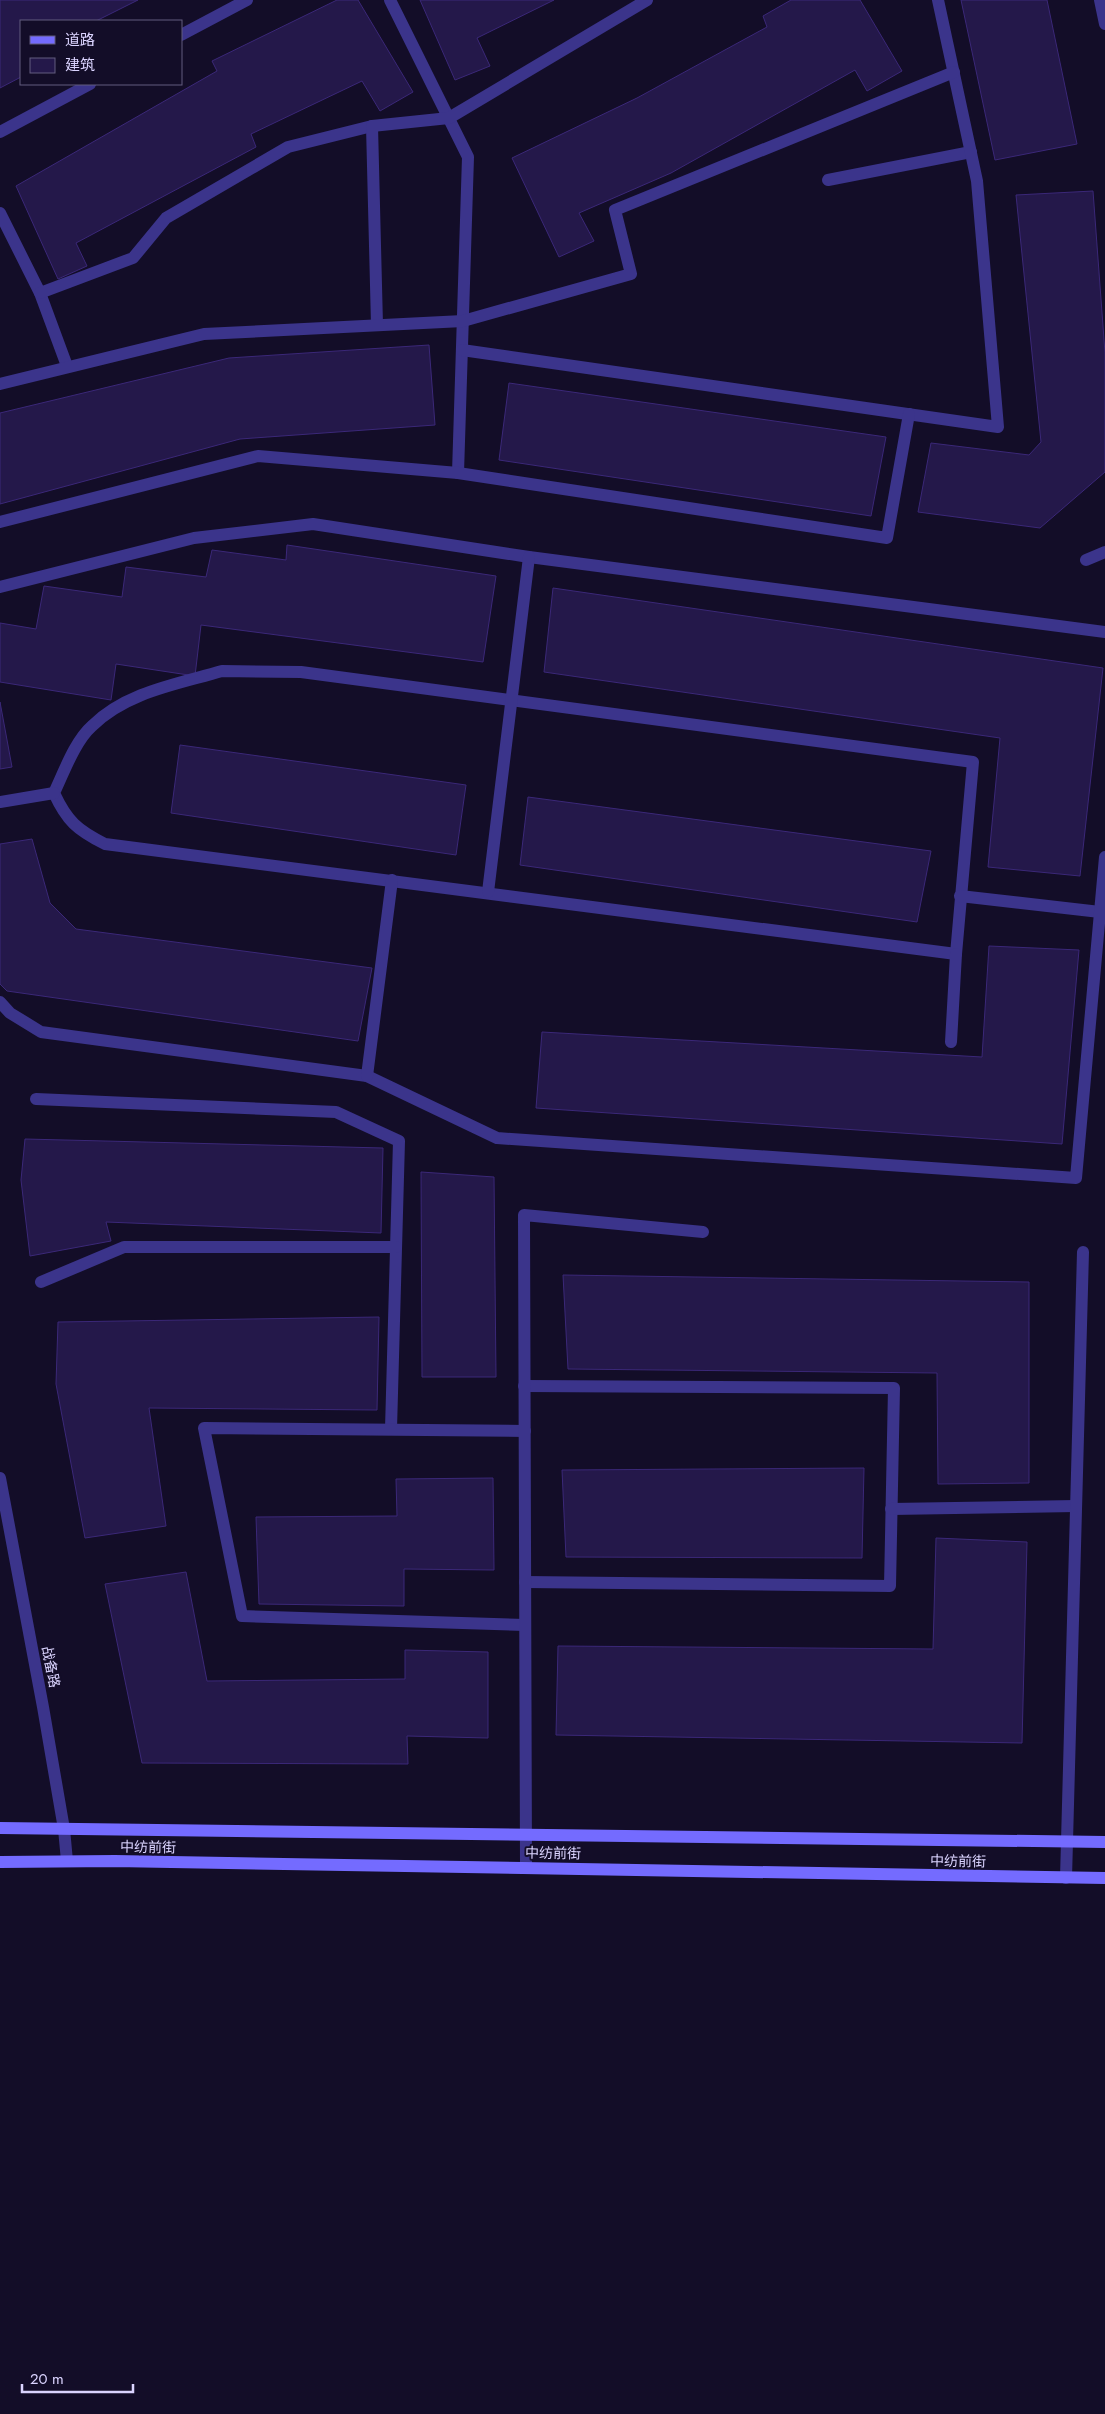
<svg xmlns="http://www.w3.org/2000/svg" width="1105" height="2414" font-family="Jost,'Noto Sans SC',sans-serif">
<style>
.building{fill:#24184a;stroke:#3b2878}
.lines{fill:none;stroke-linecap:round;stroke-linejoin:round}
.lane{stroke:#3b348b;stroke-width:12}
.street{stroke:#3b348b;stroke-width:12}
.secondary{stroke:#746bff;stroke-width:12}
.labels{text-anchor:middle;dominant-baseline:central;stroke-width:4;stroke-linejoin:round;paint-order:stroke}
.street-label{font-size:14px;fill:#dbd4ff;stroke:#130d28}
</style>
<rect width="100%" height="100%" fill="#130d28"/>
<g class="building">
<polygon points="0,0 138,0 96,21 21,21 21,77 0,88"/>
<polygon points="337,0 358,0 413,92 380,111 362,81 251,134 256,147 76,243 87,266 58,279 16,186 217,71 212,61"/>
<polygon points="420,0 554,0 477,38 490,66 455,80"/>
<polygon points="791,0 860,0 902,71 867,91 855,70 671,173 579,213 594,241 559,257 512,158 637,98 767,27 763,16"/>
<polygon points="961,0 1047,0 1077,144 995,160"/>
<polygon points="1093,191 1105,353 1105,472 1040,528 918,512 931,443 1029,455 1041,442 1016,195"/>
<polygon points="429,345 435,425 240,439 0,504 0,413 229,358"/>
<polygon points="509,383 886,437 871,516 499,460"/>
<polygon points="287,545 496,576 483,662 201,625 195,676 116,664 111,700 0,682 0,623 36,629 44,586 122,597 126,567 206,577 212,550 286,560"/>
<polygon points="553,588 1103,668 1080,876 988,867 1000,738 544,672"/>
<polygon points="0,702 12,767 0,769"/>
<polygon points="180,745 466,785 456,855 171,813"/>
<polygon points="528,797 931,851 917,922 520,865"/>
<polygon points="32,839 50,903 76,929 372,968 358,1041 7,991 0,984 0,844"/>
<polygon points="989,946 1079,950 1062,1144 536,1108 542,1032 982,1057"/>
<polygon points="25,1139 383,1148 381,1233 106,1222 111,1241 30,1256 21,1180"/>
<polygon points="421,1172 494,1177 496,1377 422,1377"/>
<polygon points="563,1275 1029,1282 1029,1483 938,1484 937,1373 568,1369"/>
<polygon points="379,1317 377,1410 149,1408 166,1526 85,1538 56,1384 58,1322"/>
<polygon points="864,1468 862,1558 566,1557 562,1470"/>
<polygon points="493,1478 494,1570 404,1569 404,1606 259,1604 256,1517 397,1516 396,1479"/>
<polygon points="936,1538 1027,1542 1022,1743 556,1735 558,1646 933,1649"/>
<polygon points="186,1572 207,1681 405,1679 405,1650 488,1652 488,1738 407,1736 408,1764 142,1763 105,1584"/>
</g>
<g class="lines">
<g class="lane">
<polyline points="390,0 468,157 458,473"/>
<polyline points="181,35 247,0"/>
<polyline points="0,132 90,84"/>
<polyline points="828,180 971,152"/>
<polyline points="0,213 40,293 67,366"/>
<polyline points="40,293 133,258 166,218 288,147 372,126"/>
<polyline points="377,325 372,126 449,118 647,0"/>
<polyline points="462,350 998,427 977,181 938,0"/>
<polyline points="0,384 204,334 463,321 631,274 615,210 954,72"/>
<polyline points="0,522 258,456 458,473 887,538 909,414"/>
<polyline points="0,587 194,538 313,524 529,557 1105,632"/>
<path d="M222,671l79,1 672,90 -17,192 -851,-110c-28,-14 -38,-23 -51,-51 10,-21 21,-52 38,-67 34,-34 86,-42 130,-55z"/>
<polyline points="0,802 54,793"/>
<polyline points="488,892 529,557"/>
<polyline points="960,896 1100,912"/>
<polyline points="0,1002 10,1013 41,1032 367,1076 497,1138 1076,1178 1105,857"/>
<polyline points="951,1042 956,954"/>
<polyline points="367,1076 392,880"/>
<polyline points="36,1099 336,1112 399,1141 391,1429"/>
<polyline points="41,1282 124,1247 396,1247"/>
<polyline points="524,1386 894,1388 890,1586 525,1582"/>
<polyline points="525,1431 204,1428 242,1616 525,1625"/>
<polyline points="891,1509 1076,1506"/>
<polyline points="526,1867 524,1215 703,1232"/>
<polyline points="1066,1878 1083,1252"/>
</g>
<g class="street">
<polyline points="1100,0 1105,24"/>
<polyline points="1086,560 1105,552"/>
<polyline points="0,1478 43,1707 64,1829 67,1861"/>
</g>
<g class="secondary">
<polyline points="0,1828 1105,1842"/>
<polyline points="0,1862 115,1861 1105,1878"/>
</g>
</g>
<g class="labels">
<g class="street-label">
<text transform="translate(51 1667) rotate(79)">战备路</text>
<text transform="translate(148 1847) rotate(1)">中纺前街</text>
<text transform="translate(553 1853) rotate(1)">中纺前街</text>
<text transform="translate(958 1861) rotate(1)">中纺前街</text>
</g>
</g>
<rect x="20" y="20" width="162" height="65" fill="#130d28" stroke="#635d7e"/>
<rect x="30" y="36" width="25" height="8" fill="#746bff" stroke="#635d7e"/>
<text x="65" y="45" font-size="15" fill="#dbd4ff">道路</text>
<rect x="30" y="58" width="25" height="15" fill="#24184a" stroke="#635d7e"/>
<text x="65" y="70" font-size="15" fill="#dbd4ff">建筑</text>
<path d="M22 2384v8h111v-8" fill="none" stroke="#dbd4ff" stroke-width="2.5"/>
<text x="30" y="2384" font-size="15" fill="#dbd4ff" stroke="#130d28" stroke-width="4" paint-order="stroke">20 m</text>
</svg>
